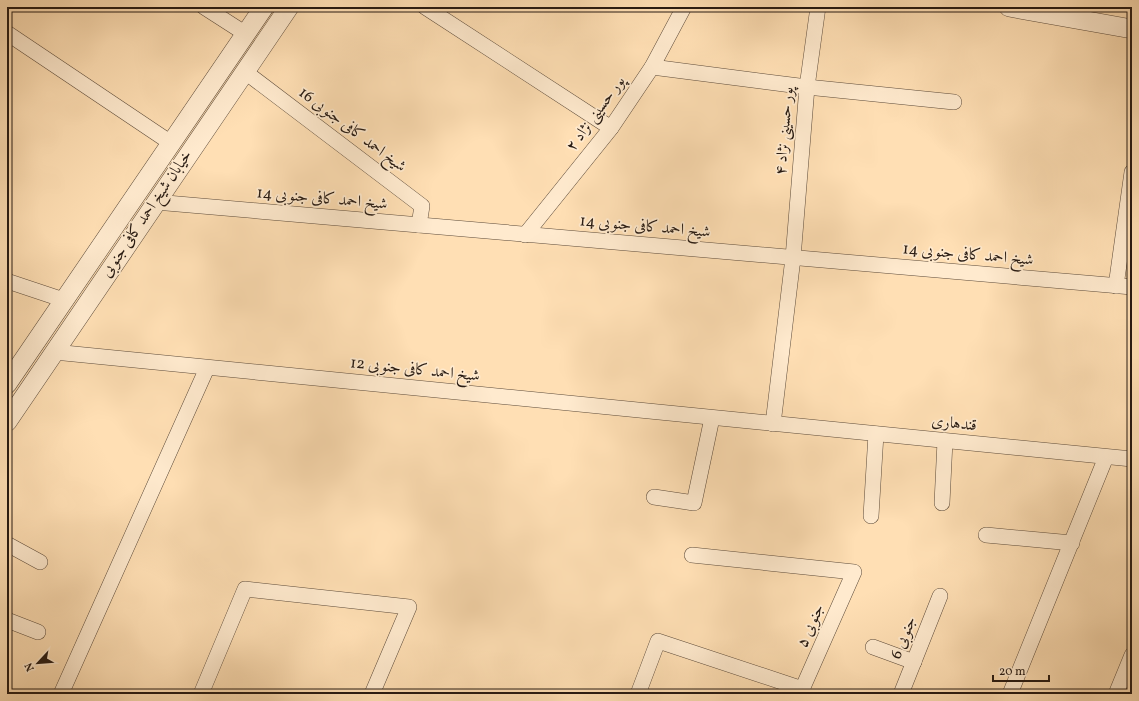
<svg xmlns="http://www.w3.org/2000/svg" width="1139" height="701" font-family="Vollkorn,Amiri,serif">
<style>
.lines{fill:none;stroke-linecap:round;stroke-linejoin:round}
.minor-casing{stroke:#5d4b3a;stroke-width:16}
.tertiary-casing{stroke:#5d4b3a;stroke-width:20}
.minor{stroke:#ffeace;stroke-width:15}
.tertiary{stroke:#ffeace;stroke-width:19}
.labels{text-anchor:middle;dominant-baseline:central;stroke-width:3.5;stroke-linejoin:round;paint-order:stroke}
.street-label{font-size:16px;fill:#271a12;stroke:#ffeace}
</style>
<rect width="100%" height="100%" fill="#ffdfb4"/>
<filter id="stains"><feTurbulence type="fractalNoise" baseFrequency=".005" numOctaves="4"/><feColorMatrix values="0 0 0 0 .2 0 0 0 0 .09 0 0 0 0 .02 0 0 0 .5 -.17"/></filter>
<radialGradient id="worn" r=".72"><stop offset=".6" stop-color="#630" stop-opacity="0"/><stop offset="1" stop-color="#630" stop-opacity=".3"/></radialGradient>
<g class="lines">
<g class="minor-casing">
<g id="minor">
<polyline points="204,7 246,34"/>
<polyline points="425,7 611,128"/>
<polyline points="7,33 171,143"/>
<polyline points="652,67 807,87 954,102"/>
<polyline points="244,71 422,206 419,225"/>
<polyline points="155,202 1132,287"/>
<polyline points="525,235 611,128 652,67 684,7"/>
<polyline points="7,281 64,300"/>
<polyline points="1116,286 1132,172"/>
<polyline points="54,352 1132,459"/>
<polyline points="773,424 793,258 807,87 818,7"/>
<polyline points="654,497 694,503 712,418"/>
<polyline points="942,503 945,441"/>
<polyline points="871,516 876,434"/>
<polyline points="986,535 1072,543"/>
<polyline points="7,544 40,562"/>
<polyline points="692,555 854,572 800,694"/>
<polyline points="7,620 38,632"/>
<polyline points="873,647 914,662"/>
<polyline points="61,694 207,368"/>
<polyline points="201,694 245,589 409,607 372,694"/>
<polyline points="638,694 658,641 803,689"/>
<polyline points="901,694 940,596"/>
<polyline points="1010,694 1106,457"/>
<polyline points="1116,694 1132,655"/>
</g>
</g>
<g class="tertiary-casing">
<g id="tertiary">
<polyline points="1009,7 1132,29"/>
<polyline points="7,384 264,7"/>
<polyline points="7,422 289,7"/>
</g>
</g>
<use href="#minor" class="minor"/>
<use href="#tertiary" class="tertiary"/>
</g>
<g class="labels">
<g class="street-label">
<text transform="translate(596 114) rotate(-54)">پور حسینی نژاد ۲</text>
<text transform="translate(352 130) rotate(37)">شیخ احمد کافی جنوبی 16</text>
<text transform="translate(785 131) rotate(-85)">پور حسینی نژاد ۴</text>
<text transform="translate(322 199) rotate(5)">شیخ احمد کافی جنوبی 14</text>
<text transform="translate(147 214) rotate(-56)">خیابان شیخ احمد کافی جنوبی</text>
<text transform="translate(645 227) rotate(5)">شیخ احمد کافی جنوبی 14</text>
<text transform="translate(968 255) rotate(5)">شیخ احمد کافی جنوبی 14</text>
<text transform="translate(415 370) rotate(6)">شیخ احمد کافی جنوبی 12</text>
<text transform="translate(954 424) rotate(6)">قندهاری</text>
<text transform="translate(811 626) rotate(-66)">جنوبی ۵</text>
<text transform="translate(904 638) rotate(-68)">جنوبی 6</text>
</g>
</g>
<rect width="1139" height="701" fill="none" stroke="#ffdfb4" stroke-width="24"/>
<rect x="8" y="8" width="1123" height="685" fill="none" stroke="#271a12" stroke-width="2"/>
<rect x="12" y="12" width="1115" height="677" fill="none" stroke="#271a12"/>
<g transform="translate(38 663) rotate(244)" stroke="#ffeace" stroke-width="3" paint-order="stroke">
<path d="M0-3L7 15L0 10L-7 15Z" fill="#271a12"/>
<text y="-6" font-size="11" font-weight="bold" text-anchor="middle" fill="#271a12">N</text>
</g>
<path d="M993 675v6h56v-6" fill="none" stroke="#271a12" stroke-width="2"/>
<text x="999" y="675" font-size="12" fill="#271a12" stroke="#ffeace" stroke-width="3" paint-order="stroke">20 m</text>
<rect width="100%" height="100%" filter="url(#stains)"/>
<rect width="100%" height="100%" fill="url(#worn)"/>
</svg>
